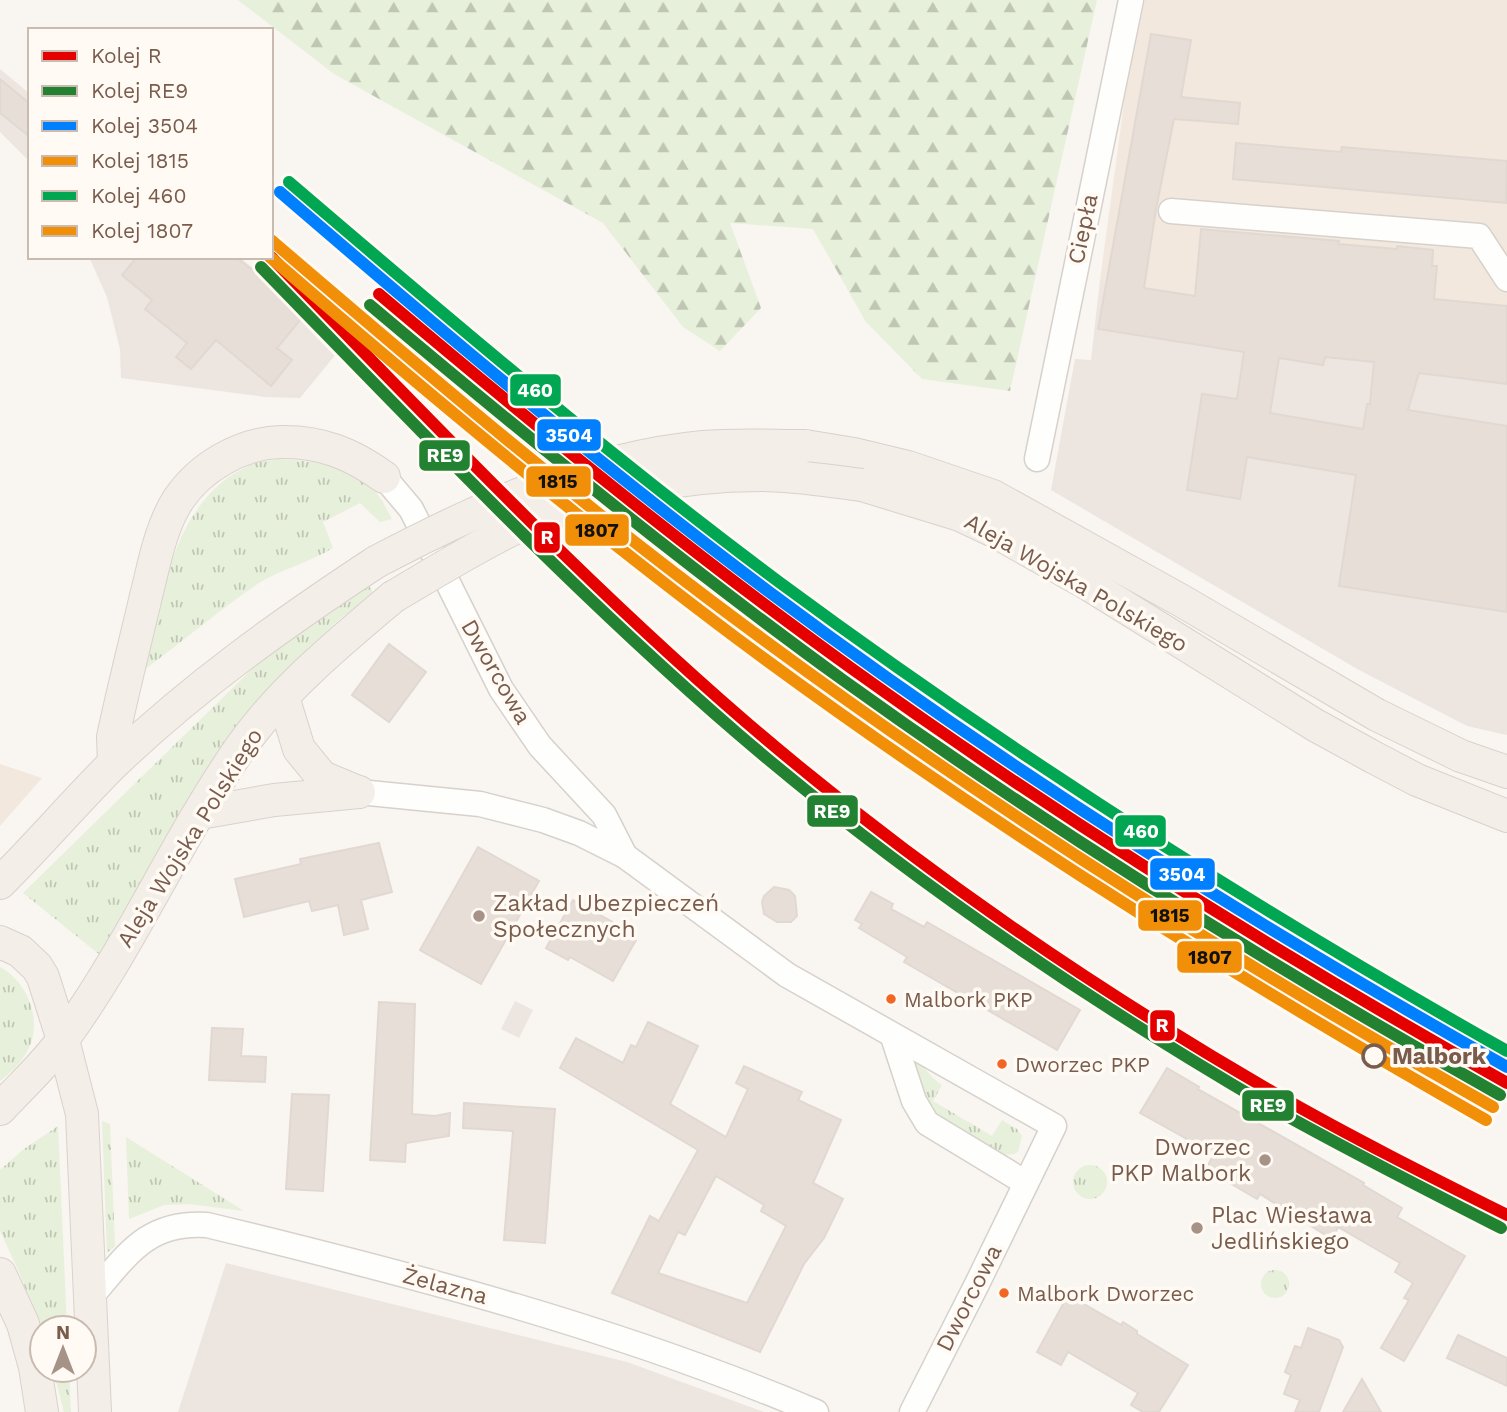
<svg xmlns="http://www.w3.org/2000/svg" width="1507" height="1412" font-family="'Work Sans',sans-serif">
<style>
.residential{fill:#f2e8de}
.industrial{fill:#ede5e0}
.grass{fill:url(#grass-tufts)}
.forest{fill:url(#forest-firs)}
.building{fill:#e6ded7;stroke:#e2d8d2;stroke-width:2;fill-rule:evenodd}
.lines{fill:none;stroke-linecap:round;stroke-linejoin:round}
.minor-casing{stroke:#d7d1cb;stroke-width:27}
.major-casing{stroke:#dad1cc;stroke-width:34}
.minor{stroke:#fefefd;stroke-width:24}
.major{stroke:#f3eee8;stroke-width:32}
.major-bridge-casing{stroke:#dad1cc;stroke-width:34;stroke-linecap:butt}
.major-bridge{stroke:#f3eee8;stroke-width:32}
.rail-1-casing{stroke:#fffaf3;stroke-width:18}
.rail-2-casing{stroke:#fffaf3;stroke-width:18}
.rail-3-casing{stroke:#fffaf3;stroke-width:18}
.rail-4-casing{stroke:#fffaf3;stroke-width:18}
.rail-5-casing{stroke:#fffaf3;stroke-width:18}
.rail-6-casing{stroke:#fffaf3;stroke-width:18}
.rail-1{stroke:#e50000;stroke-width:12}
.rail-2{stroke:#238132;stroke-width:12}
.rail-3{stroke:#0080ff;stroke-width:12}
.rail-4{stroke:#f28f08;stroke-width:12}
.rail-5{stroke:#00a651;stroke-width:12}
.rail-6{stroke:#f28f08;stroke-width:12}
.poi-dot{fill:#a69286;stroke:#fffaf3;stroke-width:2.5}
.bus-dot{fill:#f26522;stroke:#fffaf3;stroke-width:2.5}
.stop-dot{fill:#fffaf3;stroke:#7a5c4d;stroke-width:3.5}
.labels{text-anchor:middle;dominant-baseline:central;stroke-width:7;stroke-linejoin:round;paint-order:stroke}
.bus-label{font-size:21px;fill:#7a5c4d;stroke:#fffaf3;text-anchor:start}
.street-label{font-size:23px;fill:#7a5c4d;stroke:#fffaf3}
.poi-label{font-size:23px;fill:#7a5c4d;stroke:#fffaf3;text-anchor:start}
.stop-label{font-size:23px;font-weight:bold;fill:#7a5c4d;stroke:#fffaf3;text-anchor:start}
.line-badge{stroke:#fffaf3;stroke-width:2.5}
.badge-label{font-size:19px;text-anchor:middle;font-weight:bold;fill:#fff}
.pale-badge-label{font-size:19px;text-anchor:middle;font-weight:bold;fill:#111}
</style>
<defs>
<pattern id="grass-tufts" width="24" height="20" patternUnits="userSpaceOnUse" patternTransform="scale(1.75)"><rect width="24" height="20" fill="#e7f0db"/><path d="M3 7l-1-3M5 7V3M7 7l1-3M15 17l-1-3M17 17v-4M19 17l1-3" fill="none" stroke="#c0c6b4"/></pattern>
<pattern id="forest-firs" width="22" height="20" patternUnits="userSpaceOnUse" patternTransform="scale(1.75)"><rect width="22" height="20" fill="#e7f0db"/><path d="M5 1l3.5 6h-7zM16 11l3.5 6h-7z" fill="#c0c6b4"/></pattern>
</defs>
<rect width="100%" height="100%" fill="#f9f5f0"/>
<g class="residential">
<polygon points="1145,0 1507,0 1507,337 1331,317 1100,280 1125,96"/>
<polygon points="0,764 42,778 0,826"/>
</g>
<g class="industrial">
<polygon points="0,69 30,94 30,162 0,132"/>
<polygon points="89,257 239,257 308,312 341,348 300,398 265,397 121,378 120,349 107,297"/>
<polygon points="1100,280 1331,317 1507,337 1507,735 1467,726 1359,670 1051,490 1075,359 1091,360"/>
<polygon points="515,1001 533,1010 519,1038 501,1029"/>
<polygon points="226,1263 627,1362 764,1412 178,1412"/>
</g>
<g class="grass">
<path d="M279,459c31,2 67,5 91,27 9,8 16,22 22,33l-12,3 -20,-19 -37,19 10,26c-24,15 -53,21 -77,37 -38,26 -74,57 -111,84 17,-72 28,-173 108,-205 8,-3 18,-3 26,-5z"/>
<polygon points="368,584 374,594 341,618 295,661 252,709 100,955 23,893 254,667 283,641"/>
<path d="M0,967c25,13 41,48 31,76 -6,16 -18,28 -31,38z"/>
<polygon points="915,1058 933,1078 942,1085 933,1101 992,1136 1002,1120 1017,1129 1022,1136 1018,1152 1014,1154 1002,1155 928,1110 912,1059"/>
<polygon points="102,1121 110,1124 115,1246 107,1253"/>
<polygon points="58,1126 67,1328 42,1328 42,1333 20,1274 0,1231 0,1170 24,1149"/>
<polygon points="126,1137 244,1211 188,1204 164,1205 129,1219"/>
<circle cx="1090" cy="1182" r="17"/>
<circle cx="1275" cy="1284" r="14"/>
<polygon points="53,1370 69,1370 71,1412 64,1412"/>
</g>
<polygon class="forest" points="238,0 1097,0 1010,391 922,379 866,322 813,229 730,223 761,308 720,351 683,327 603,223 334,74"/>
<g class="building">
<path d="M1151,34l40,6 -10,57 59,6 -2,21 -64,-5 -18,90 -12,79 51,8 6,-67 138,12 -1,3 59,5v-3l36,4 -1,16h5l-3,33 73,7v78l-88,-11 -11,37 99,16v186l-168,-26 17,-111 -109,-18 -7,42 -53,-9 15,-96 35,5 7,-47 -146,-23zM1325,357l49,5 -4,42h-3l-4,25 -93,-16 9,-55 44,7z"/>
<polygon points="0,79 30,104 30,137 0,113"/>
<polygon points="1236,143 1341,152 1342,147 1507,161 1506,203 1233,179"/>
<polygon points="137,257 236,257 306,313 277,348 292,360 271,386 216,340 191,369 176,357 187,343 145,309 152,300 122,275"/>
<polygon points="389,644 426,672 389,722 352,695"/>
<polygon points="379,843 392,892 361,900 368,929 344,935 338,905 312,911 309,901 244,917 235,879 301,864 300,859"/>
<polygon points="478,847 539,881 481,984 420,950"/>
<polygon points="774,887 789,890 795,896 797,916 791,922 777,922 764,914 762,902 764,896"/>
<polygon points="871,892 893,904 891,909 924,927 927,922 1080,1010 1057,1050 904,962 907,957 859,928 862,924 855,920"/>
<polygon points="573,900 629,931 627,934 636,940 613,981 570,957 568,960 546,948"/>
<polygon points="379,1002 415,1004 412,1114 435,1116 450,1113 449,1136 406,1143 405,1162 370,1160"/>
<path d="M648,1022l50,24 -28,58 56,33 22,-48 -12,-6 8,-17 58,26 -4,8 43,20 -28,63 30,16 -19,39 -20,26 -44,88 -148,-59 38,-77 9,5 39,-71 -138,-82 16,-30 47,25 8,-18 5,2zM716,1176l48,29 -3,6 25,15 -39,77 -89,-30 20,-41 7,3z"/>
<polygon points="212,1028 243,1029 241,1056 266,1057 265,1082 209,1080"/>
<polygon points="1167,1068 1199,1087 1198,1089 1364,1183 1363,1185 1402,1208 1397,1217 1465,1256 1404,1361 1381,1348 1409,1300 1404,1298 1413,1283 1395,1272 1400,1263 1338,1227 1332,1239 1260,1194 1257,1199 1206,1169 1214,1154 1140,1113"/>
<polygon points="292,1094 329,1095 323,1191 286,1189"/>
<polygon points="464,1103 555,1109 545,1243 504,1240 513,1131 463,1128"/>
<polygon points="1068,1295 1121,1325 1123,1322 1137,1331 1137,1334 1188,1365 1159,1412 1143,1412 1131,1405 1138,1393 1068,1352 1061,1365 1037,1352"/>
<polygon points="1308,1328 1339,1340 1343,1347 1319,1412 1295,1412 1300,1400 1284,1394 1291,1375 1285,1372 1295,1346 1301,1348"/>
<polygon points="1458,1335 1507,1358 1507,1386 1447,1358"/>
<polygon points="1362,1379 1381,1412 1343,1412"/>
</g>
<g class="lines">
<g class="minor-casing">
<g id="minor">
<polyline points="1171,211 1479,236 1507,279"/>
<polyline points="1037,459 1131,0"/>
<polyline points="384,477 411,509 501,689 540,746 604,815 625,856"/>
<polyline points="359,792 480,804 543,820 579,833 625,856 787,975 1054,1126 977,1284 912,1412"/>
<polyline points="893,1037 914,1101 927,1123 1026,1183"/>
<path d="M89,1299c37,-42 56,-78 118,-74 207,50 413,104 609,187"/>
</g>
</g>
<g class="major-casing">
<g id="major">
<polyline points="805,446 854,454 908,467 993,496 1182,601 1377,715 1461,756 1507,772"/>
<polyline points="862,485 960,515 994,531 1088,584 1315,725 1373,757 1417,780 1507,816"/>
<polyline points="283,697 299,749 322,777 358,792"/>
<path d="M114,763l-1,-26c10,-47 22,-94 33,-141 8,-31 14,-68 32,-96 22,-33 63,-57 103,-58 40,-1 71,12 103,35"/>
<polyline points="200,813 274,800 359,792"/>
<path d="M0,883c39,-39 75,-81 114,-120 82,-78 168,-139 262,-201"/>
<polyline points="0,942 20,951 37,967 43,977 63,1040 82,1114 95,1412"/>
<path d="M0,1109c21,-23 46,-45 64,-71 67,-92 112,-198 177,-291 39,-56 100,-106 152,-150"/>
<polyline points="0,1274 23,1324 35,1367 42,1412"/>
</g>
</g>
<use href="#minor" class="minor"/>
<use href="#major" class="major"/>
<g class="major-bridge-casing">
<g id="major-bridge">
<path d="M376,562c103,-54 210,-104 327,-115 34,-3 68,-1 102,-1"/>
<path d="M393,597c39,-23 79,-48 120,-68 76,-36 165,-54 248,-54 33,0 67,6 101,10"/>
</g>
</g>
<use href="#major-bridge" class="major-bridge"/>
<g class="rail-1-casing">
<g id="rail-1">
<path d="M271,257c155,159 307,320 475,465 163,140 343,264 530,372 75,43 153,82 231,121"/>
<path d="M379,294c154,130 309,257 472,374 211,152 430,288 656,415"/>
</g>
</g>
<g class="rail-2-casing">
<g id="rail-2">
<path d="M261,267c155,159 307,320 476,466 164,141 345,264 532,373 76,43 154,82 232,122"/>
<path d="M370,305c154,130 310,257 473,375 211,152 431,288 657,415"/>
</g>
</g>
<g class="rail-3-casing">
<path id="rail-3" d="M280,192c159,137 320,273 488,399 235,176 483,332 739,476"/>
</g>
<g class="rail-4-casing">
<path id="rail-4" d="M271,240c155,133 310,265 474,386 238,177 490,336 748,481"/>
</g>
<g class="rail-5-casing">
<path id="rail-5" d="M289,182c160,137 321,274 490,400 233,172 476,327 728,469"/>
</g>
<g class="rail-6-casing">
<path id="rail-6" d="M270,257c151,131 305,260 465,380 239,178 492,336 751,483"/>
</g>
<use href="#rail-1" class="rail-1"/>
<use href="#rail-2" class="rail-2"/>
<use href="#rail-3" class="rail-3"/>
<use href="#rail-4" class="rail-4"/>
<use href="#rail-5" class="rail-5"/>
<use href="#rail-6" class="rail-6"/>
</g>
<g class="poi-dot">
<circle cx="479" cy="916" r="7"/>
<circle cx="1265" cy="1160" r="7"/>
<circle cx="1197" cy="1228" r="7"/>
</g>
<g class="bus-dot">
<circle cx="891" cy="999" r="6"/>
<circle cx="1002" cy="1064" r="6"/>
<circle cx="1004" cy="1293" r="6"/>
</g>
<circle class="stop-dot" cx="1374" cy="1056" r="11"/>
<g class="labels">
<g class="bus-label">
<text x="904" y="999">Malbork PKP</text>
<text x="1015" y="1064">Dworzec PKP</text>
<text x="1017" y="1293">Malbork Dworzec</text>
</g>
<g class="street-label">
<text transform="translate(1083 229) rotate(-78)">Ciepła</text>
<text transform="translate(1076 583) rotate(30)">Aleja Wojska Polskiego</text>
<text transform="translate(496 672) rotate(60)">Dworcowa</text>
<text transform="translate(190 838) rotate(-58)">Aleja Wojska Polskiego</text>
<text transform="translate(445 1286) rotate(15)">Żelazna</text>
<text transform="translate(969 1298) rotate(-63)">Dworcowa</text>
</g>
<g class="poi-label">
<text x="493" y="903">Zakład Ubezpieczeń<tspan x="493" dy="26">Społecznych</tspan></text>
<text x="1251" y="1147" text-anchor="end">Dworzec<tspan x="1251" dy="26">PKP Malbork</tspan></text>
<text x="1211" y="1215">Plac Wiesława<tspan x="1211" dy="26">Jedlińskiego</tspan></text>
</g>
<g class="stop-label">
<text x="1392" y="1056">Malbork</text>
</g>
</g>
<g class="line-badge">
<rect x="509" y="373" width="53" height="34" rx="7" fill="#00a651"/>
<rect x="536" y="418" width="66" height="34" rx="7" fill="#0080ff"/>
<rect x="418" y="439" width="53" height="33" rx="7" fill="#238132"/>
<rect x="525" y="465" width="67" height="33" rx="7" fill="#f28f08"/>
<rect x="564" y="513" width="66" height="34" rx="7" fill="#f28f08"/>
<rect x="533" y="521" width="28" height="33" rx="7" fill="#e50000"/>
<rect x="806" y="794" width="53" height="34" rx="7" fill="#238132"/>
<rect x="1114" y="814" width="53" height="34" rx="7" fill="#00a651"/>
<rect x="1149" y="857" width="67" height="34" rx="7" fill="#0080ff"/>
<rect x="1137" y="899" width="66" height="33" rx="7" fill="#f28f08"/>
<rect x="1176" y="940" width="67" height="34" rx="7" fill="#f28f08"/>
<rect x="1149" y="1009" width="27" height="33" rx="7" fill="#e50000"/>
<rect x="1241" y="1089" width="54" height="33" rx="7" fill="#238132"/>
</g>
<g class="badge-label">
<text x="535" y="397">460</text>
<text x="569" y="442">3504</text>
<text x="445" y="462">RE9</text>
<text x="547" y="544">R</text>
<text x="832" y="818">RE9</text>
<text x="1141" y="838">460</text>
<text x="1182" y="881">3504</text>
<text x="1162" y="1032">R</text>
<text x="1268" y="1112">RE9</text>
</g>
<g class="pale-badge-label">
<text x="558" y="488">1815</text>
<text x="597" y="537">1807</text>
<text x="1170" y="922">1815</text>
<text x="1210" y="964">1807</text>
</g>
<rect x="28" y="28" width="245" height="231" fill="#fffaf3" stroke="#cabbb1" stroke-width="2"/>
<rect x="42" y="51" width="35" height="10" fill="#e50000" stroke="#cabbb1" stroke-width="2"/>
<text x="91" y="63" font-size="21" fill="#7a5c4d">Kolej R</text>
<rect x="42" y="86" width="35" height="10" fill="#238132" stroke="#cabbb1" stroke-width="2"/>
<text x="91" y="98" font-size="21" fill="#7a5c4d">Kolej RE9</text>
<rect x="42" y="121" width="35" height="10" fill="#0080ff" stroke="#cabbb1" stroke-width="2"/>
<text x="91" y="133" font-size="21" fill="#7a5c4d">Kolej 3504</text>
<rect x="42" y="156" width="35" height="10" fill="#f28f08" stroke="#cabbb1" stroke-width="2"/>
<text x="91" y="168" font-size="21" fill="#7a5c4d">Kolej 1815</text>
<rect x="42" y="191" width="35" height="10" fill="#00a651" stroke="#cabbb1" stroke-width="2"/>
<text x="91" y="203" font-size="21" fill="#7a5c4d">Kolej 460</text>
<rect x="42" y="226" width="35" height="10" fill="#f28f08" stroke="#cabbb1" stroke-width="2"/>
<text x="91" y="238" font-size="21" fill="#7a5c4d">Kolej 1807</text>
<g transform="translate(63 1349)"><circle r="33" fill="#fffaf3" stroke="#cabbb1" stroke-width="2"/>
<path d="M0-5L12 26L0 18L-12 26Z" fill="#a69286"/>
<text y="-10" font-size="19" font-weight="bold" text-anchor="middle" fill="#7a5c4d">N</text>
</g>
</svg>
